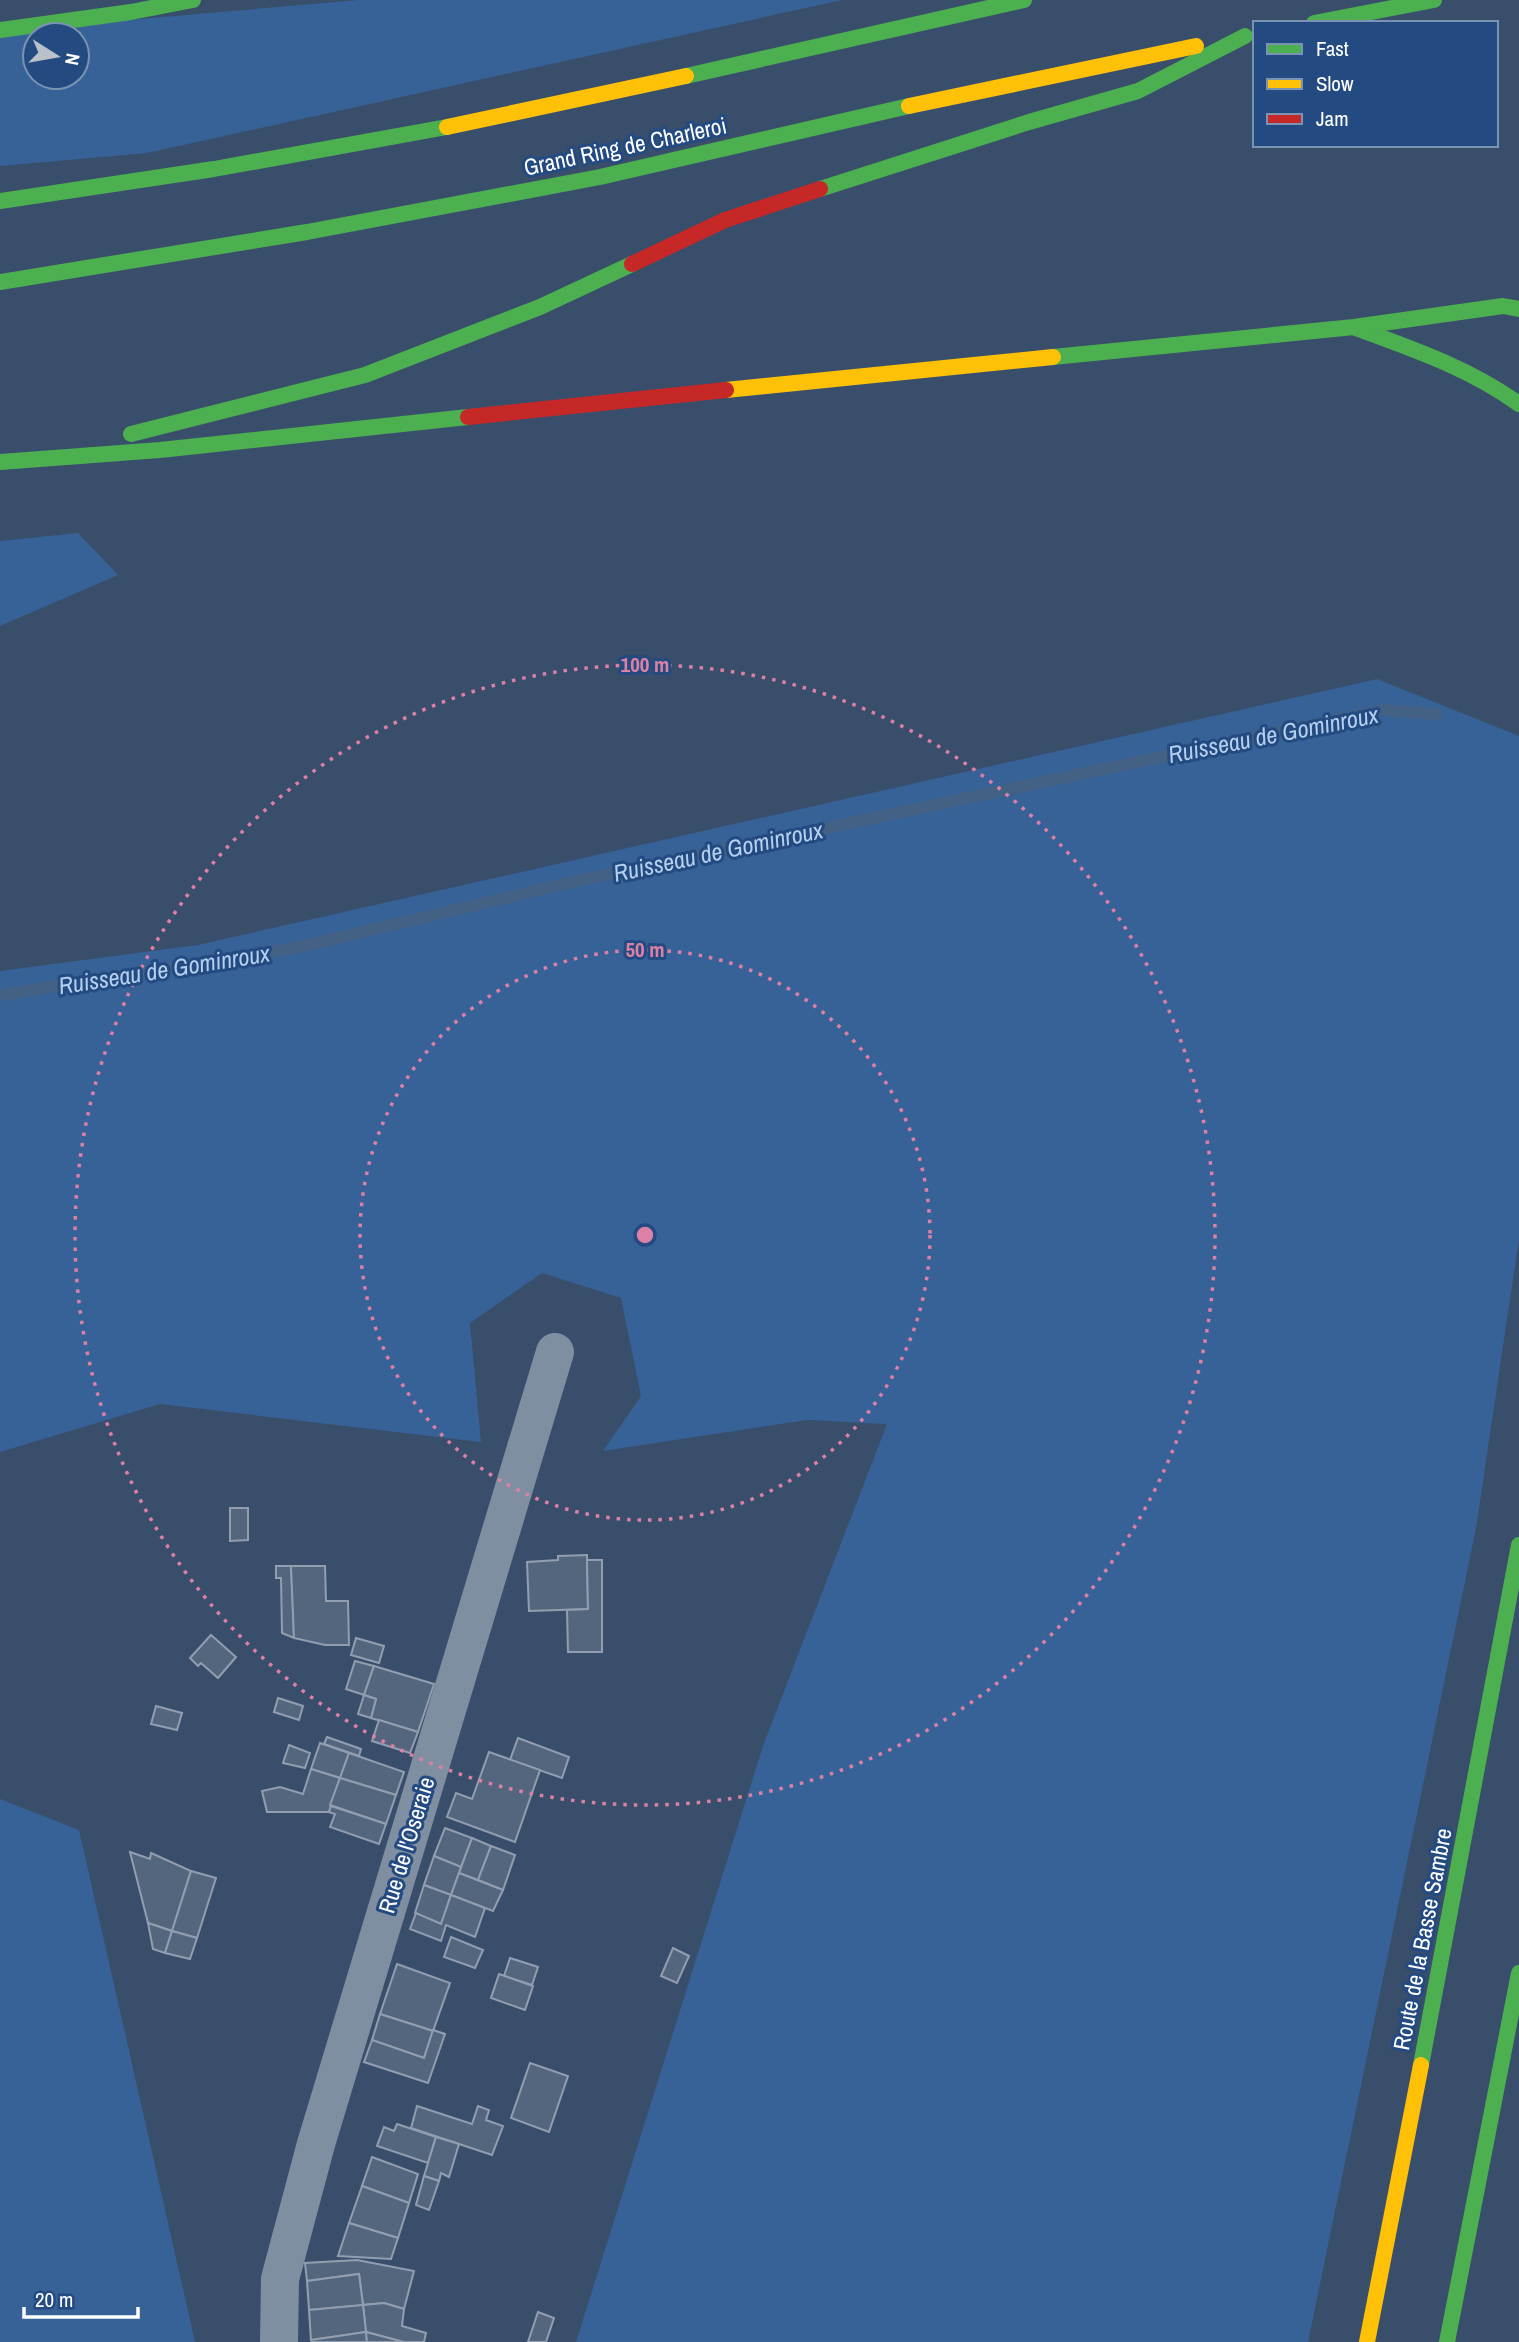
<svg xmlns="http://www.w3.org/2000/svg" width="1519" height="2342" font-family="'Archivo Narrow',sans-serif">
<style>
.green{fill:#376297;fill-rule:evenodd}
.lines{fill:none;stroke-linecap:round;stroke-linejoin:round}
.stream{stroke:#436085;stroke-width:12}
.building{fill:#54667d;stroke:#929eb0;stroke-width:2}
.street{stroke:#7f8ea1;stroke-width:38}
.fast{stroke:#4caf50;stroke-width:16}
.slow{stroke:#ffc107;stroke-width:16}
.jam{stroke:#c62828;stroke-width:16}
.ring{fill:none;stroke:#dd80a5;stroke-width:3.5;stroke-dasharray:3.5 7}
.labels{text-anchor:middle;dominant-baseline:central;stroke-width:6;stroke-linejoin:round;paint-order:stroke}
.street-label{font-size:23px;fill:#fff;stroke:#234b81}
.water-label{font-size:24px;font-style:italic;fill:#b5cfef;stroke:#234b81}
.centre{fill:#dd80a5;stroke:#234b81;stroke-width:3.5}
.ring-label{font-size:21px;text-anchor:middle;font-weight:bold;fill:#dd80a5;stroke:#234b81;stroke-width:6;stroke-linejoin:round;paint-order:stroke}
</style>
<rect width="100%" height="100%" fill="#394e6b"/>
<g class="green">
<path d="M359,0h483l-695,153 -147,13v-135zM35,35h42v42h-42z"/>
<polygon points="78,533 118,575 0,626 0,541"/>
<polygon points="1377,679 1519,736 1519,1239 1476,1528 1308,2342 576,2342 763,1746 887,1424 807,1420 603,1451 641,1396 621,1298 542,1273 470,1323 481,1442 160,1404 0,1452 0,971 198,945"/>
<polygon points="0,1799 79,1830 195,2342 0,2342"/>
</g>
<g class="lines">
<polyline class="stream" points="0,995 295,948 577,881 1382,710 1437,714"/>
</g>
<g class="building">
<polygon points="230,1508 248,1508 248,1540 230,1541"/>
<polygon points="587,1555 588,1609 529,1611 527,1562 558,1560 558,1556"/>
<polygon points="587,1560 602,1560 602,1652 568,1652 567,1610 588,1609"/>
<polygon points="276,1566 291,1566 294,1638 282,1633 281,1578 276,1578"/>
<polygon points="291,1566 325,1566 326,1601 348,1601 349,1645 325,1645 294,1638"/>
<polygon points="211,1635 236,1657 218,1678 201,1663 198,1666 190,1658"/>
<polygon points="356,1638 384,1646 379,1663 351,1655"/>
<polygon points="355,1661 374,1666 364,1695 346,1689"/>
<polygon points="374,1666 434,1684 418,1732 371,1718 376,1699 364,1695"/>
<polygon points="364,1695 376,1699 371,1718 358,1714"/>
<polygon points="278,1698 303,1706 299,1720 274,1712"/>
<polygon points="156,1706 182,1713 177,1730 151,1724"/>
<polygon points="379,1720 418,1732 410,1753 372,1741"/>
<polygon points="327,1737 361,1749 359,1756 324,1744"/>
<polygon points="518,1738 569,1757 562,1778 510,1760"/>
<polygon points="320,1743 349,1753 340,1778 311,1769"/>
<polygon points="289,1745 310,1753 305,1768 283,1763"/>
<polygon points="489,1752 540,1770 515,1842 447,1817 456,1793 472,1799"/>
<polygon points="349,1753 404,1772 396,1795 340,1778"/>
<polygon points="311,1769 340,1778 329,1812 267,1812 262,1791 280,1787 303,1794"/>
<polygon points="340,1778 396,1795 386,1824 330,1805"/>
<polygon points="331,1806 386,1824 379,1844 330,1827 335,1814 329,1812"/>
<polygon points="445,1828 472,1838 461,1867 434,1856"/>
<polygon points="472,1838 491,1846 478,1880 459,1873"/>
<polygon points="491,1846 515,1855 503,1890 478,1880"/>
<polygon points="130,1852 150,1859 151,1853 191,1871 172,1931 148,1923"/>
<polygon points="434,1856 461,1867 451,1895 424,1885"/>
<polygon points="191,1871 216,1878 197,1938 172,1931"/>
<polygon points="459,1873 503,1890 493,1911 451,1895"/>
<polygon points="424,1885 451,1895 441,1924 415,1913"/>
<polygon points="451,1895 485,1908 475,1937 446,1925 441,1941 410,1929 416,1913 441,1924"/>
<polygon points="148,1923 172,1931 165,1953 153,1949"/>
<polygon points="172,1931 197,1938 190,1959 165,1953"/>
<polygon points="451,1937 483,1950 475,1968 444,1957"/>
<polygon points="673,1948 689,1956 677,1983 661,1976"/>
<polygon points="510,1958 538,1967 532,1985 504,1976"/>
<polygon points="397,1964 450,1983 433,2031 380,2014"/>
<polygon points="499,1974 533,1986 525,2010 491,1998"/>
<polygon points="380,2014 433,2031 424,2058 372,2040"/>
<polygon points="433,2030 445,2034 428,2083 364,2062 372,2040 424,2058"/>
<polygon points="530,2063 568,2076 549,2132 511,2118"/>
<polygon points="417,2106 472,2124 478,2106 489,2110 486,2120 503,2126 492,2155 411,2128"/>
<polygon points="397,2124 436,2137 428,2163 377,2146 384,2127 394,2131"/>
<polygon points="436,2137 459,2144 449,2177 441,2173 439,2181 424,2176"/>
<polygon points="372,2157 418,2174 409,2203 362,2186"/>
<polygon points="424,2176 439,2181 429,2210 416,2205"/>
<polygon points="362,2186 409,2203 398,2238 349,2223"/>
<polygon points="349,2223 398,2238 391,2259 338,2256"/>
<polygon points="357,2260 414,2271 404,2309 384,2303 363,2305 359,2274 307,2281 305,2263"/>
<polygon points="359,2274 363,2305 309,2310 307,2281"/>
<polygon points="384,2303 404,2309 402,2326 426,2333 424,2342 404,2342 366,2332 363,2305"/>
<polygon points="363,2305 366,2332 311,2340 309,2310"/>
<polygon points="538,2312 554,2318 546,2342 528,2342"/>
<polygon points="366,2332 367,2342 312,2342 311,2340"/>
<polygon points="366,2332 400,2341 400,2342 367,2342"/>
</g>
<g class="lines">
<polyline class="street" points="279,2342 280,2279 316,2144 555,1352"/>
<g class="fast">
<polyline points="1314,23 1434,0"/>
<polyline points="0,30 131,12 193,0"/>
<polyline points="686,76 1024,0"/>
<polyline points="820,189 1029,122 1138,91 1245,36"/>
<polyline points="0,201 214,169 447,127"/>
<polyline points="0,282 307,232 600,177 909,106"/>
<path d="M1356,328c57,21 113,40 163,76"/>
<polyline points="1053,357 1354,327 1503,306 1519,309"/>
<polyline points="131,434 365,375 540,307 632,264"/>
<polyline points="0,462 160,450 468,417"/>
<polyline points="1421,2065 1519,1545"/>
<polyline points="1447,2342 1519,1973"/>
</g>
<g class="slow">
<polyline points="909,106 1196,46"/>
<polyline points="447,127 686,76"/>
<polyline points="726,390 1053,357"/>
<polyline points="1367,2342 1421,2065"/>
</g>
<g class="jam">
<polyline points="632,264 725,220 820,189"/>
<polyline points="468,417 726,390"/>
</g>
</g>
<g class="ring">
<circle cx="645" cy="1235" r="285"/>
<circle cx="645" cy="1235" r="570"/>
</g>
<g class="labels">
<g class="street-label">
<text transform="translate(625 146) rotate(-12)">Grand Ring de Charleroi</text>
<text transform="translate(406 1845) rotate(-73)">Rue de l'Oseraie</text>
<text transform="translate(1422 1939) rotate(-79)">Route de la Basse Sambre</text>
</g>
<g class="water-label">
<text transform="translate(1273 734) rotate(-11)">Ruisseau de Gominroux</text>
<text transform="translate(718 851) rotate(-12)">Ruisseau de Gominroux</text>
<text transform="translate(164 969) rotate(-9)">Ruisseau de Gominroux</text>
</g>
</g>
<circle cx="645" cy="1235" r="10" class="centre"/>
<g class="ring-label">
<text x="645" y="672">100 m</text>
<text x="645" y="957">50 m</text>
</g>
<rect x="1253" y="21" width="245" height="126" fill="#234b81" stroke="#7b93b3" stroke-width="2"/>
<rect x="1267" y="44" width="35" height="10" fill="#4caf50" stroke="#7b93b3" stroke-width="2"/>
<text x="1316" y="56" font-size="21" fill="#ffffff">Fast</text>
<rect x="1267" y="79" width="35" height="10" fill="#ffc107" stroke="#7b93b3" stroke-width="2"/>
<text x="1316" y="91" font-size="21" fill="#ffffff">Slow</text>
<rect x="1267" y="114" width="35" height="10" fill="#c62828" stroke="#7b93b3" stroke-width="2"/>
<text x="1316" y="126" font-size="21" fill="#ffffff">Jam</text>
<g transform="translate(56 56) rotate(101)"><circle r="33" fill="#234b81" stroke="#7b93b3" stroke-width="2"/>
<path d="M0-5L12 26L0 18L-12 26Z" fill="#bac1cb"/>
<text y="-10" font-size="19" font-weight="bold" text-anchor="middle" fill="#ffffff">N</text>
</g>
<path d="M24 2307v10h114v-10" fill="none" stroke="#ffffff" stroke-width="3.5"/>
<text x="35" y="2307" font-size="21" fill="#ffffff" stroke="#234b81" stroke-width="5" paint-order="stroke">20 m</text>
</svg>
